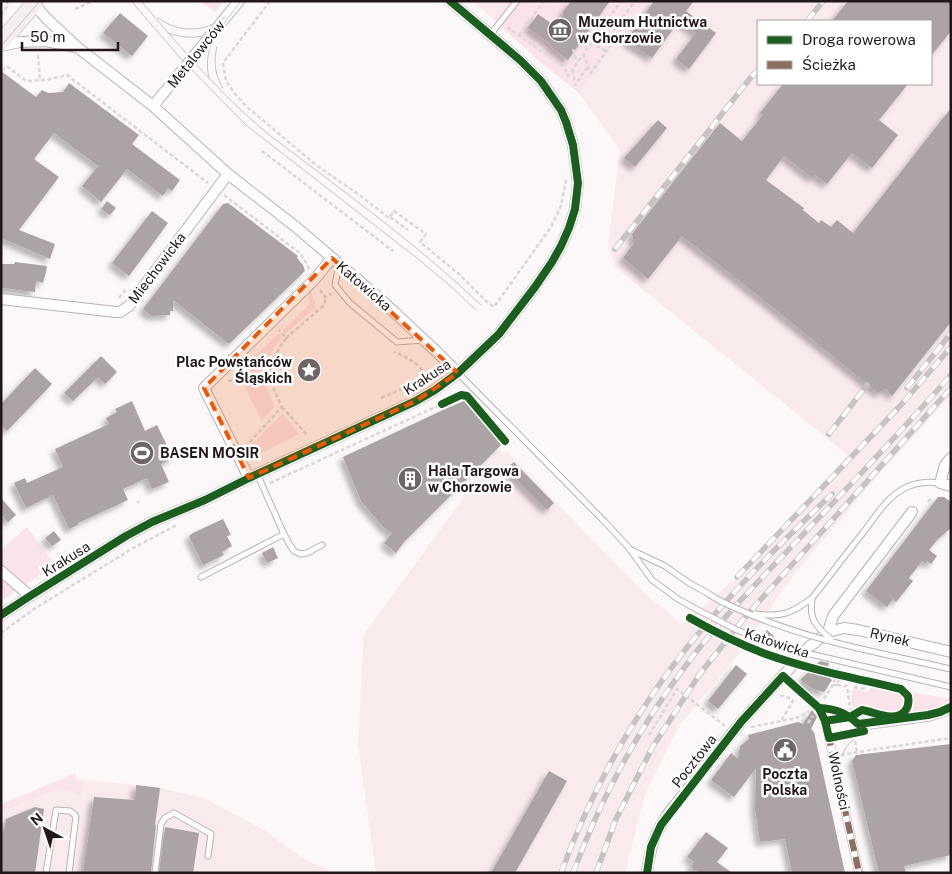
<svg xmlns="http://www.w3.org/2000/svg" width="952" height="874" font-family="'Public Sans',sans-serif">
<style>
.built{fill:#f9eaec;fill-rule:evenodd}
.green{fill:#fbe4e9}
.building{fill:#aba3a4;filter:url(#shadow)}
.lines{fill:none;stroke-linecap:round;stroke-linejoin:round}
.service-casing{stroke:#b9b2b4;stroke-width:7}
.pedestrian-casing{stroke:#b9b2b4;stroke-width:9}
.minor-casing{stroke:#b9b2b4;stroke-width:12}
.primary-casing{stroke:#d6d2d3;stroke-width:18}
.path{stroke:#dad8d8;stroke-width:2.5;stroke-dasharray:4 2.5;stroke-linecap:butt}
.service{stroke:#fffefe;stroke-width:5}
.pedestrian{stroke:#fffefe;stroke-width:8}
.minor{stroke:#fffefe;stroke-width:10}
.primary{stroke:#f5edef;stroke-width:16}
.tram{stroke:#c6c3c4;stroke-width:1}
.rail-casing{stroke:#c6c3c4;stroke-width:5.5}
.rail{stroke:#fff;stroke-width:4;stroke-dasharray:11;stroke-linecap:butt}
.service-bridge-casing{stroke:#b9b2b4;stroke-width:7;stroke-linecap:butt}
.service-bridge{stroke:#fffefe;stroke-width:5}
.quiet{stroke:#8d6e63;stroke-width:6;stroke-dasharray:12 6;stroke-linecap:butt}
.cycleway-casing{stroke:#fff;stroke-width:11}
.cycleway{stroke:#1b5e20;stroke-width:8}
.marked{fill:#e8590c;fill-opacity:0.2;stroke:#e8590c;stroke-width:4;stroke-dasharray:10 6;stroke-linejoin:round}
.labels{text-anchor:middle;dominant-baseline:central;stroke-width:5;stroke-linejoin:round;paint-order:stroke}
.poi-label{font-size:14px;font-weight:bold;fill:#221719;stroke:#fff;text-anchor:start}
.street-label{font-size:14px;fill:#221719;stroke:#fff}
</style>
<defs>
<filter id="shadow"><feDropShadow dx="-4.5" dy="4.5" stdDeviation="2.5" flood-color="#0004"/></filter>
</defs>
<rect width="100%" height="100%" fill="#fcf7f8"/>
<g class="built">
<polygon points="473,1 508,1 493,19"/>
<path d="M645,1h306v394l-78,86 -83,98 -52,76 -60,72 -33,67 -20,79h-249l-18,-129 6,-110 135,-184 5,5 3,-4 53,56 93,94 14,10 14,14 54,-46 113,-124 -233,-188 -7,-22 12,-95 -41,-57zM758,21h173v63h-173z"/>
<polygon points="75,773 77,779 136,785 160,788 204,798 262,829 306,860 333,873 1,873 1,804"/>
</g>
<g class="green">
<polygon points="200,1 224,1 215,12"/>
<polygon points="508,1 645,1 579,93 539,61 493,19"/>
<polygon points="311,290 316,307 285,334 282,331 310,304 308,292"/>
<path d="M279,333l3,5c-9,9 -13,19 -16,32l-31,5z"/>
<polygon points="264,382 275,406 262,421 244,386"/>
<polygon points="283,413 299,434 256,456 251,445"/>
<polygon points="27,527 55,565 1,601 1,550"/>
<path d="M870,685l81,14c-21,20 -56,18 -82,22l-6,-1 -6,-5 2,-1 -1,-5 -5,1 -2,-9 2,-12 16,3z"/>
<polygon points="74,775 76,780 83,782 81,795 69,790 56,790 1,811 1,805"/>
</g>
<g class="building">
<polygon points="571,1 610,1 568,60 550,46 551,45 549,43 528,28 538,14 565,33 563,12"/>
<polygon points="654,1 694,1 686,11 716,33 689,69 676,59 696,33 679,21 652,58 626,41"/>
<polygon points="848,1 951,1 951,31 931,56 931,21 832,21"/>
<polygon points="120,13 148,36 132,56 103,33"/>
<polygon points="1,71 36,97 42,90 48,93 63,92 69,83 139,135 132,144 180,180 172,191 168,188 163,196 127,169 101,202 82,186 98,166 54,133 34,159 59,177 19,230 55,244 50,259 1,238"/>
<polygon points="783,84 908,84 879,120 898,135 872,168 852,153 827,184 815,175 812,178 784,156 766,180 804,208 803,210 819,223 821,220 831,227 837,220 853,233 951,108 951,322 892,396 886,389 878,393 761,298 682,236 648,279 623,258 634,243 632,234 720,123 742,141 763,115 760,113"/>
<polygon points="658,120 667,128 635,167 624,158"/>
<polygon points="107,201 116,208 110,215 101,209"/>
<polygon points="228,203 298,256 297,258 303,265 305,271 229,344 173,300 173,311 170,311 170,315 151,316 143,309 223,204"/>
<polygon points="152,211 168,223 129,276 112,263"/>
<polygon points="15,262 47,266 46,268 47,268 43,283 36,281 35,292 1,288 1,264 14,264"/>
<polygon points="101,356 117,372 105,384 98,377 73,401 64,393"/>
<polygon points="35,368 52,384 7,431 1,425 1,404"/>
<polygon points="466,400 484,416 502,444 404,542 396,553 384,543 392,533 384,528 361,501 343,457 443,410"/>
<polygon points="132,401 145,431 157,425 173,458 161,464 169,482 152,489 147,478 123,489 128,500 78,523 78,525 69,529 53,495 26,508 14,483 25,478 27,483 63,467 55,449 109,424 106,418 117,412 115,409"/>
<polygon points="514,462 554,503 547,510 506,469"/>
<polygon points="938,497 944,497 951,502 951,528 938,539 929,550 937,556 931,564 927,561 925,564 922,561 909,578 913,581 896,602 893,599 887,607 866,591"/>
<polygon points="1,498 16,515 8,522 1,514"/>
<polygon points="223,519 231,535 227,536 232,546 222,552 224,555 203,565 189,536 193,533"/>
<polygon points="54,531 61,540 52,546 45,538"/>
<polygon points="273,547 278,558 267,563 262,553"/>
<polygon points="767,630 775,637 773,639 763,635"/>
<polygon points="820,661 829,663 826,674 832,680 824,692 813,689 800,680"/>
<polygon points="736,665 747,674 718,709 708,701"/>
<polygon points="812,710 817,717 811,729 814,732 845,873 792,873 785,839 760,842 755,809 756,768 734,797 711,780 731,753 738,759 740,746 749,739 748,735 798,722 803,724"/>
<polygon points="951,744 951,855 904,866 906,873 879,873 852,761 856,755"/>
<polygon points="549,771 567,781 515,873 491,873"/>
<polygon points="136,785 160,788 155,825 156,825 151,873 83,873 94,797 135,800"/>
<polygon points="35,807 44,809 35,873 1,873 1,832 4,832 6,819"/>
<polygon points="165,827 199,833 193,873 159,873"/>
<polygon points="706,832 728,848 717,862 732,873 699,873 691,867 694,862 687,857"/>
</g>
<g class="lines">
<g class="service-casing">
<g id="service">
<polyline points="490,35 517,1"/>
<polyline points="339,264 335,285 350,303 397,342 423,340"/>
<polyline points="458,373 605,522 629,548 652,580 678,599 696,609"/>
<polyline points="257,474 284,534 290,545 294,551 301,554 307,553 322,545"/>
<polyline points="629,549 665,566 689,583 709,594"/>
<polyline points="201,577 284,534"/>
<path d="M812,598c17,-21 33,-43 50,-64 12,-15 23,-35 41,-45 11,-6 24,-8 37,-6"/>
<polyline points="46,873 56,810 70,811 76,816 69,873"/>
<polyline points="155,873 161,824 165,818 174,813 211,834 208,856"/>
</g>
</g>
<g class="pedestrian-casing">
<g id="pedestrian">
<polyline points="783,676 819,708 825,721 859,873"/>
<polyline points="829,738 864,731"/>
</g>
</g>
<g class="minor-casing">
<g id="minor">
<polyline points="34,4 46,18 77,47 153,106 228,174 296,227 377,296 439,354 458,373"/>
<polyline points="1,46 20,42 46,41 76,47"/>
<polyline points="153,106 239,1"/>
<polyline points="1,299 116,312 120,312 129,306 228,174"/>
<polyline points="951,458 945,465 940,483 951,486"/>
<polyline points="249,478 204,388 314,280 332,258"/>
<polyline points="1,571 30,596"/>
<polyline points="1,615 30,596 126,536 152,522 205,500 249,478 416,401 435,390 458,373 499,334 535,287 552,262 561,246 569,228 575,209 578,183 573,145 566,122 561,110 541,81 520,60 450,1"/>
<polyline points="828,632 833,616 912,512"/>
<path d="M647,873c3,-25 7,-38 21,-59l73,-92 68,-75 19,-15 16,-4 14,2 93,22"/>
</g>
</g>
<g class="primary-casing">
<polyline id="primary" points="1,42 34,4 31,1"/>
</g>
<g class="path">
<polyline points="270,1 223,63 226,81 236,95 246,106 316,165 362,197 389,218 394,211 426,234 420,242 459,274 487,302 494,307 551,227 561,206 566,179"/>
<polyline points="75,9 93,1"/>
<polyline points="1,15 8,5 6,1"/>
<polyline points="507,27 564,67 568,76 621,1"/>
<polyline points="615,28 635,1"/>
<polyline points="519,35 544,1"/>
<polyline points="591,42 606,51"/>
<polyline points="573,49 577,62"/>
<polyline points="583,54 591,73 621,30 603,27"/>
<polyline points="38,55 40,81"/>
<polyline points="1,70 8,67 26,81 46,80 67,75 208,183"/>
<polyline points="573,70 575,85 588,66"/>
<polyline points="262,151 393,251"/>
<polyline points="224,195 301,254 308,266 309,270"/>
<polyline points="390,217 408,230"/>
<polyline points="320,290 325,297 328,295 332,294"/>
<polyline points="119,298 126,289"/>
<polyline points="286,338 322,307 325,302 325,297"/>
<path d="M268,377c4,-14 9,-27 18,-39l-7,-8"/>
<polyline points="228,381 268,377 282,407 246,446 247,447"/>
<path d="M381,398l40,-17 6,-5c-11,-14 -16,-17 -33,-24"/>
<polyline points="282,407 308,436"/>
<polyline points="270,483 442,404"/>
<polyline points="138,501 139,503"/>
<polyline points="928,502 931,498"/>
<polyline points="1,633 34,609 135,547 177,525"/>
<polyline points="840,675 844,680"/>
<polyline points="848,681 853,683"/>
<polyline points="855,683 859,684"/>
<polyline points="833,685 837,685 840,675"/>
<polyline points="837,685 847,686 852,723"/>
<polyline points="862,685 866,686"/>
<polyline points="854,687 858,688"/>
<polyline points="861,688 865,689"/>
<path d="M780,695c4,2 10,2 13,6l-12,20"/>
<polyline points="824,699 833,685 838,668"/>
<polyline points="808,723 813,716"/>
<polyline points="751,727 796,718 810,711"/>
<polyline points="649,735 677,689 725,726"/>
<polyline points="855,741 857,752"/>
<polyline points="841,755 870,750 951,738"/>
</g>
<use href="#service" class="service"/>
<use href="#pedestrian" class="pedestrian"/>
<use href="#minor" class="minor"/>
<use href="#primary" class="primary"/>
<g class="tram">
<polyline points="131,1 182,60 246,125 418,259 448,284 476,310"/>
<path d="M141,1c40,47 80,94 127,133 72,55 147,108 213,171"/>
<path d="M158,18c21,15 47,15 67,-1"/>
<path d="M168,33c17,6 34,6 51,-3"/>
<polyline points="1,46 40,1"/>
<path d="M217,47c-4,14 -2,28 6,41"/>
<path d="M209,78c-8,-33 14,-53 32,-77"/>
<polyline points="862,873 840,777 840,760 846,747 855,738 871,729 931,721 951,714"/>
</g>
<g class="rail-casing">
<g id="rail">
<polyline points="807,21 823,1"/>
<polyline points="615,249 752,76 758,70"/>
<polyline points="907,388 951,333"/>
<polyline points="829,434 867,385"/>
<polyline points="737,577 900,406 951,347"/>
<path d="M561,873c32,-87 78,-168 137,-239 41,-50 87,-95 134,-140"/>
<path d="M573,873c29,-78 69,-151 120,-217 35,-45 78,-87 117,-129 48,-50 95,-100 141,-152"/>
<polyline points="596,873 616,819 652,748 699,675 746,616 951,388"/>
</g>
</g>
<use href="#rail" class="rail"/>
<g class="service-bridge-casing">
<g id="service-bridge">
<path d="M709,594c9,7 20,11 31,16 65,30 141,43 211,59"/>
<path d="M812,598c-3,21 3,28 19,41"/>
<polyline points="696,609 737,630 789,649 951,687"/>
<path d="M755,614c27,3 36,0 57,-16"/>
</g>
</g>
<use href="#service-bridge" class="service-bridge"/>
<polyline class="quiet" points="828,734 859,873"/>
<g class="cycleway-casing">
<g id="cycleway">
<polyline points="442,404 461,395 467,396 505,441"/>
<polyline points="1,615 30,596 126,536 152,522 205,500 249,478 416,401 435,390 458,373 499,334 535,287 552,262 561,246 569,228 575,209 578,183 573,145 566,122 561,110 541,81 520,60 450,1"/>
<path d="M690,618c23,13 47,25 73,35 44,16 92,25 138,36l7,7c1,5 1,10 -3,15 -10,12 -30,1 -43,-1l-12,7 -25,4"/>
<path d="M819,708c17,1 26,4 39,16l70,-9 12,-3 11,-5"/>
<polyline points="647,873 651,847 661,825 741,722 783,676 819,708 825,721 829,738 864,731"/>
</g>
</g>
<use href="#cycleway" class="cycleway"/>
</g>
<path class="marked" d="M332,258l126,115 -42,28 -167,77 -45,-90z"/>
<defs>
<g id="museum-disc" transform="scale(1.25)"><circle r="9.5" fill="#6e6567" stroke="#fff"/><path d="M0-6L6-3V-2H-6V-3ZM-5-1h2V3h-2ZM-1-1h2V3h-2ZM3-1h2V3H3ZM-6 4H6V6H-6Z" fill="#fff"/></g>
<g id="sight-disc" transform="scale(1.25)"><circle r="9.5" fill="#6e6567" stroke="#fff"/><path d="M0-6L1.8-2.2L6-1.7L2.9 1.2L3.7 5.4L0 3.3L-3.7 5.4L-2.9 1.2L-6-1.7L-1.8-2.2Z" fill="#fff"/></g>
<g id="stadium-disc" transform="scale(1.25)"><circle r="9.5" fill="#6e6567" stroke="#fff"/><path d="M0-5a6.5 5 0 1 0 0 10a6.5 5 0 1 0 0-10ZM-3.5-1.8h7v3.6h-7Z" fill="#fff"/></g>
<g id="building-disc" transform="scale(1.25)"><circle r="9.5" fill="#6e6567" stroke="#fff"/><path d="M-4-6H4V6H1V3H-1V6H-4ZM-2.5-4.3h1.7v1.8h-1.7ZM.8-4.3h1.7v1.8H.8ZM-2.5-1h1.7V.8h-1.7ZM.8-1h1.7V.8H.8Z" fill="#fff"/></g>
<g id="civic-disc" transform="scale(1.25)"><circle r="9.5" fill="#6e6567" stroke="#fff"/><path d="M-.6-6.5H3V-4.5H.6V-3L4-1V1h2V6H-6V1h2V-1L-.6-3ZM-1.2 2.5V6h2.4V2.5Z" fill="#fff"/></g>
</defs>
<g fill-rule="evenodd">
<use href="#museum-disc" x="560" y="30"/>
<use href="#sight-disc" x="309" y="370"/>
<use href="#stadium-disc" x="142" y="453"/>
<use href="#building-disc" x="410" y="479"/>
<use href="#civic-disc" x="785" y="750"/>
</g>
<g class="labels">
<g class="poi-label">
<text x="578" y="22">Muzeum Hutnictwa<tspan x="578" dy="16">w Chorzowie</tspan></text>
<text x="292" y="362" text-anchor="end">Plac Powstańców<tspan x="292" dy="16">Śląskich</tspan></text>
<text x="160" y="453">BASEN MOSIR</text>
<text x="428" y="471">Hala Targowa<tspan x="428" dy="16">w Chorzowie</tspan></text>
<text x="785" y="774" text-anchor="middle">Poczta<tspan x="785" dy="16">Polska</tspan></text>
</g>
<g class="street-label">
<text transform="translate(196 54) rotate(-51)">Metalowców</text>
<text transform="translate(157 268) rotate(-53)">Miechowicka</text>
<text transform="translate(364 286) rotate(41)">Katowicka</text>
<text transform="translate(427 377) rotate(-33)">Krakusa</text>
<text transform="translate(66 559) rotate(-32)">Krakusa</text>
<text transform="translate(890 637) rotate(13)">Rynek</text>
<text transform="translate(777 643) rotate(18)">Katowicka</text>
<text transform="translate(694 761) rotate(-52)">Pocztowa</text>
<text transform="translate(839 781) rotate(78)">Wolności</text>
</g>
</g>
<rect width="952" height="874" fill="none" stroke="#221719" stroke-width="5"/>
<rect x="757" y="20" width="175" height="65" fill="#ffffff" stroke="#a7a2a3"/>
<rect x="767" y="36" width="25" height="8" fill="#1b5e20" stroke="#a7a2a3"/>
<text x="802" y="45" font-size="15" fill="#221719">Droga rowerowa</text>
<rect x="767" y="61" width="25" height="8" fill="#8d6e63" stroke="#a7a2a3"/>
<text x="802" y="70" font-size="15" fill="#221719">Ścieżka</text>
<g transform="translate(45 829) rotate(320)" stroke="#ffffff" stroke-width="4" paint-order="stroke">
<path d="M0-4L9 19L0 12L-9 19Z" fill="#221719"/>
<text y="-8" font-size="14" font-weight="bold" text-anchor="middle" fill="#221719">N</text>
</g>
<path d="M22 42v8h96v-8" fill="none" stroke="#221719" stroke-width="2.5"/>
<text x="30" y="42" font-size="15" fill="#221719" stroke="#ffffff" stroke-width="4" paint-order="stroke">50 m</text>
</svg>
